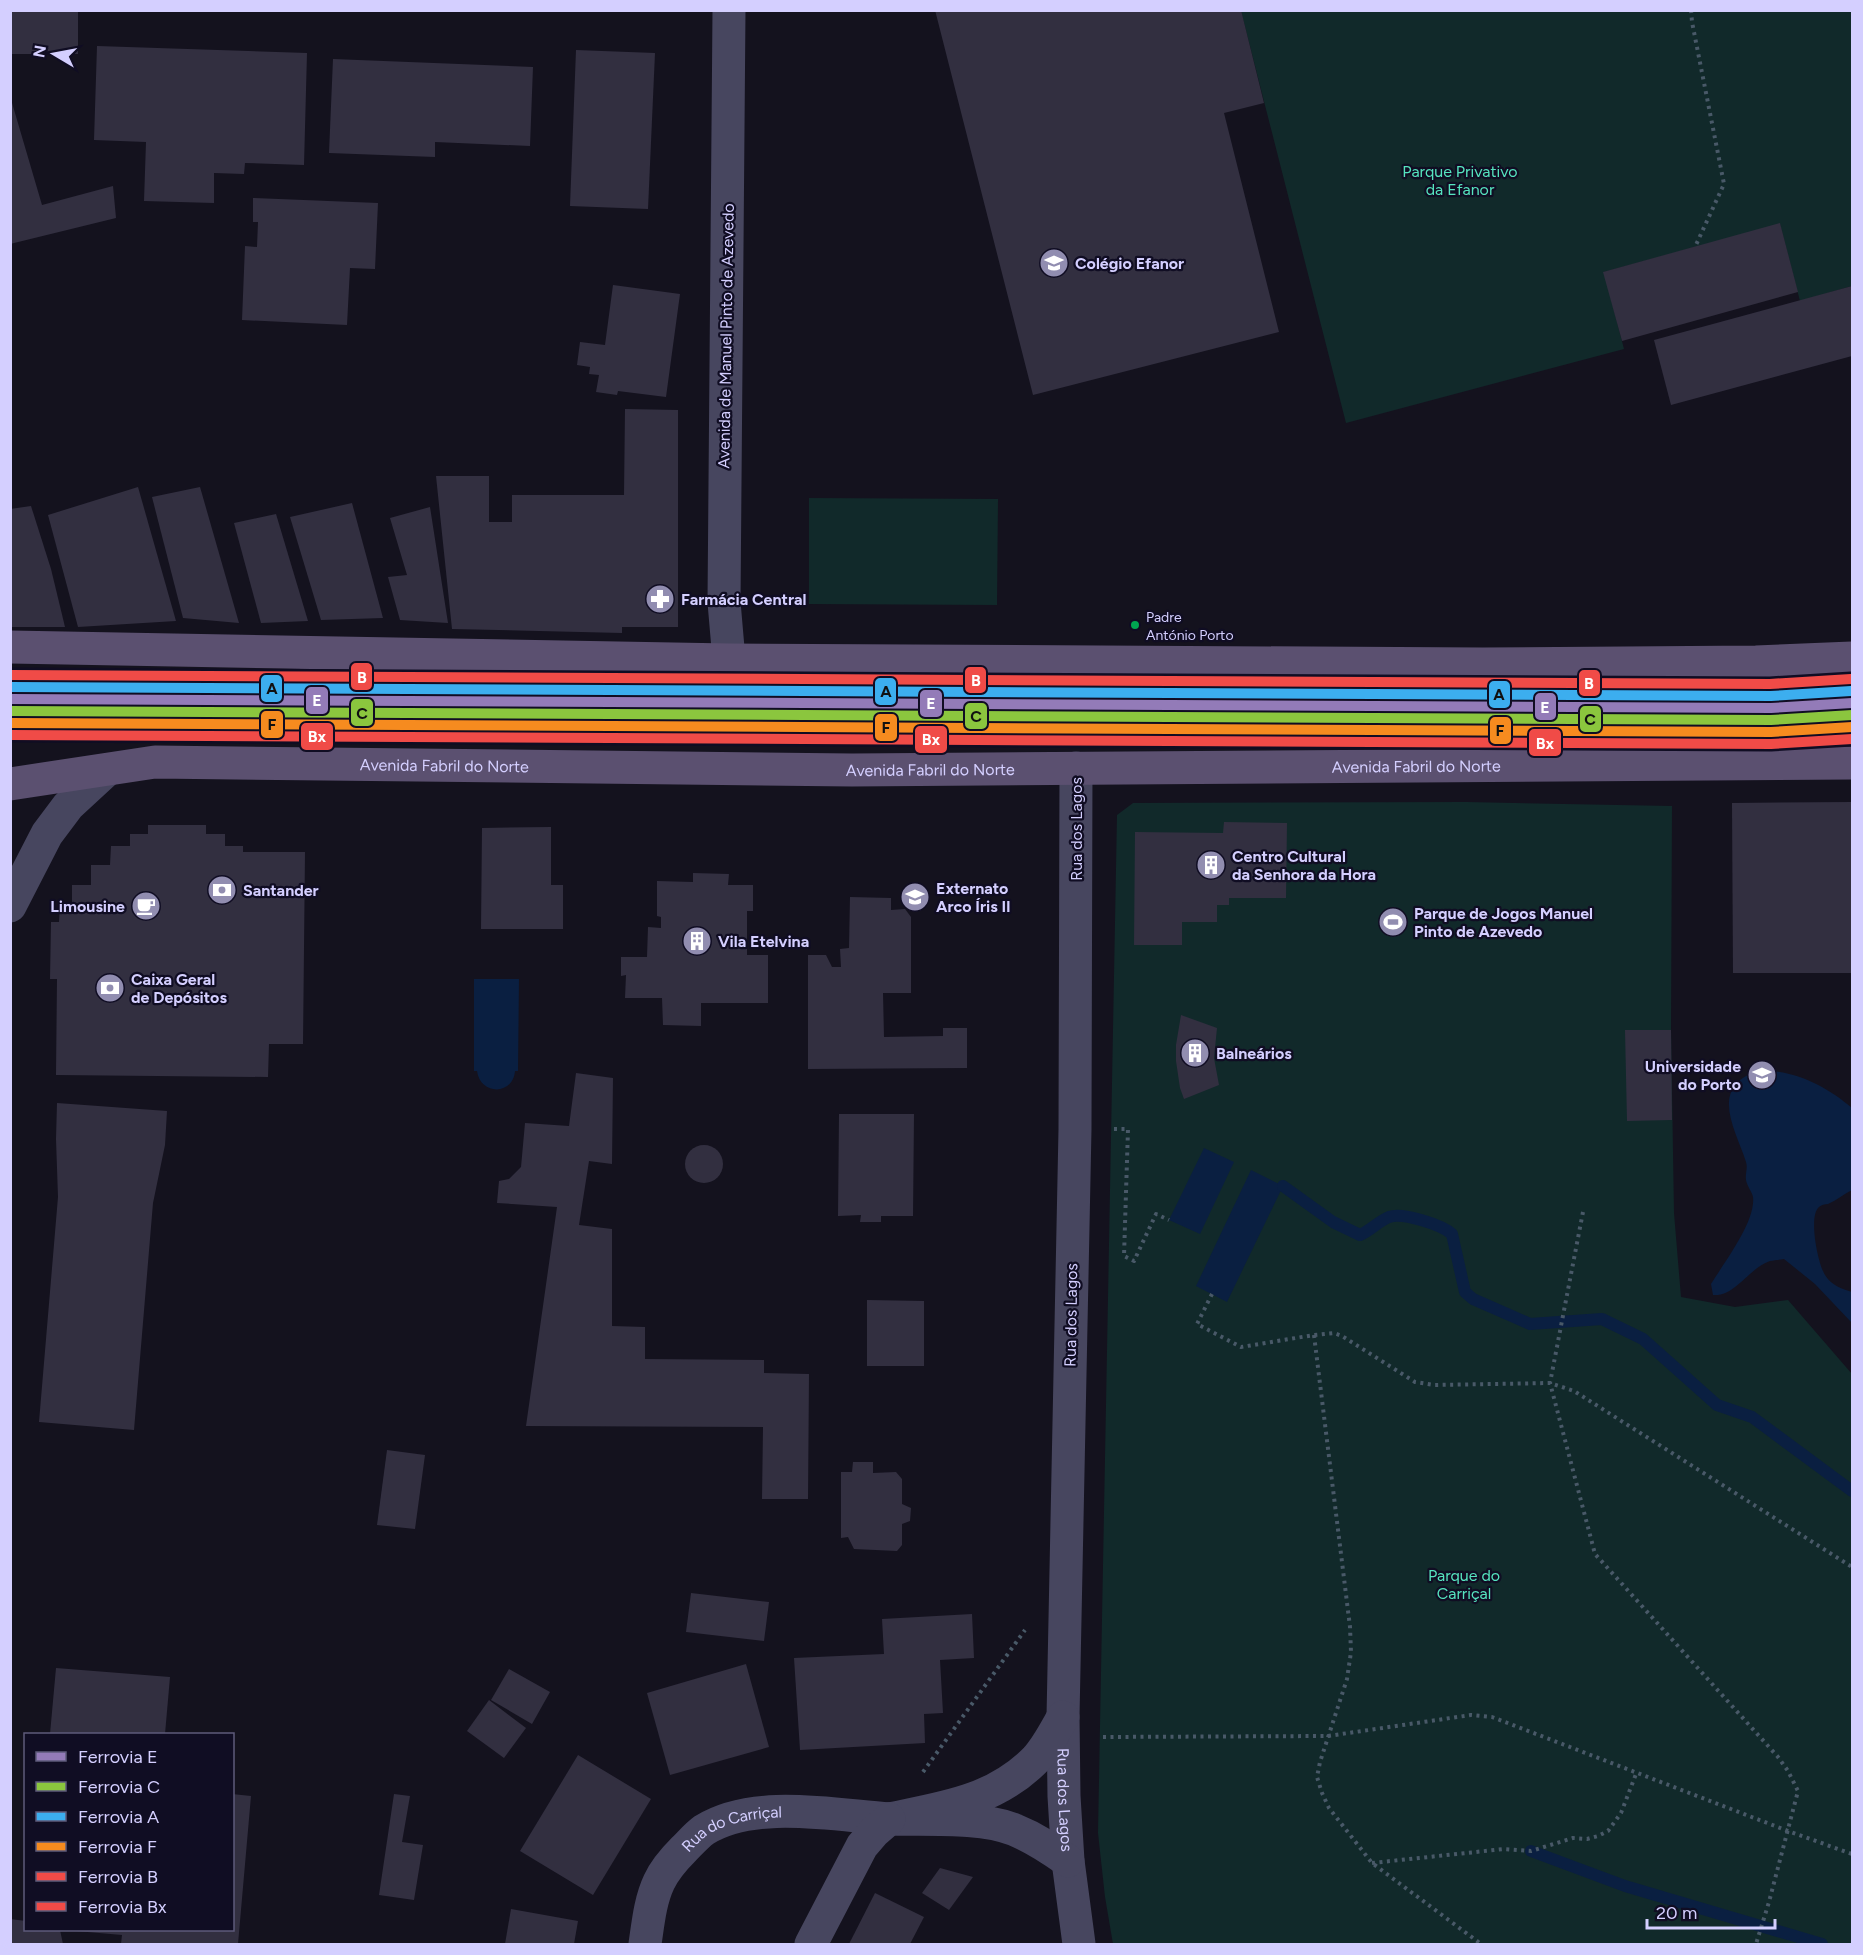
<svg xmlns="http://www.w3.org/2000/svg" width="1863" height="1955" font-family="Figtree,sans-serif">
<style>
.green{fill:#11292a}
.water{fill:#0a1f41}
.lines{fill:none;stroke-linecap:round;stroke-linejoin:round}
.stream{stroke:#0a1f41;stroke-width:12}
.building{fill:#322f40}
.path{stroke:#495968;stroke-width:4;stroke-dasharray:3 4.5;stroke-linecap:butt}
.minor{stroke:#47465f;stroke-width:33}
.major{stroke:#5b5070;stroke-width:33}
.rail-1-casing{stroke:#100d23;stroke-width:15}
.rail-2-casing{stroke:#100d23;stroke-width:15}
.rail-3-casing{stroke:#100d23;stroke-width:15}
.rail-4-casing{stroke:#100d23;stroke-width:15}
.rail-5-casing{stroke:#100d23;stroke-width:15}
.rail-6-casing{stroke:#100d23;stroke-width:15}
.rail-1{stroke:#937bb8;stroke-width:10}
.rail-2{stroke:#8bc63e;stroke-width:10}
.rail-3{stroke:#3caeef;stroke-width:10}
.rail-4{stroke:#f68b1f;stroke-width:10}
.rail-5{stroke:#f04b47;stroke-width:10}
.rail-6{stroke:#f04b47;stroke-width:10}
.bus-dot{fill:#00a651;stroke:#100d23;stroke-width:2}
.labels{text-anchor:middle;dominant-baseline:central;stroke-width:4.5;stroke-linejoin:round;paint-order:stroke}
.bus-label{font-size:14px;fill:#d4cfff;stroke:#100d23;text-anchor:start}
.park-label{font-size:16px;fill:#56e4bf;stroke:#100d23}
.poi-label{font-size:16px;font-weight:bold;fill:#d4cfff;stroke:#100d23;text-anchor:start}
.street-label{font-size:16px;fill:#d4cfff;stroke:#100d23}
.line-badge{stroke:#100d23;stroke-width:2}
.badge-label{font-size:16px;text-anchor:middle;font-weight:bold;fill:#fff}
.pale-badge-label{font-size:16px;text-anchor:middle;font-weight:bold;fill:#111}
</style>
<rect width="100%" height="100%" fill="#14121e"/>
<g class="green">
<polygon points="1241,11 1852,11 1852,286 1800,301 1780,224 1604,272 1624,349 1346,423"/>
<polygon points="809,498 998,499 997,605 809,604"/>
<polygon points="1466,802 1672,806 1671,1030 1674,1213 1681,1297 1735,1307 1788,1300 1852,1374 1852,1944 1113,1944 1105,1897 1098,1833 1117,815 1133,803"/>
</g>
<g class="water">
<path d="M474,979h45l-1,92h-3c-2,25 -35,24 -38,0h-3z"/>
<path d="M1757,1071c34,-3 70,15 95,37v82c-8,4 -15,10 -24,14 -3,0 -7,1 -9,3 -11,9 -1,57 6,68 6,10 17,14 27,17v31l-37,-39 -31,-25c-5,1 -10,1 -14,2 -21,7 -35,36 -57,34l-2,-11c12,-20 45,-62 42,-87 -1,-5 -6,-11 -7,-17 -1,-6 2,-12 0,-18 -10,-32 -38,-74 11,-91z"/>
<polygon points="1204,1148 1234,1162 1200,1234 1169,1220"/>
<polygon points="1251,1170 1283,1186 1227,1302 1196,1286"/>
</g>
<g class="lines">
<g class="stream">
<path d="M1283,1186l50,36 27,13c11,-5 19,-14 29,-18 14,-5 53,8 63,17l13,58 8,7 57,25 72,-5 41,20 74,66 35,12 100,74"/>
<polyline points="1531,1851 1625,1886 1822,1944"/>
</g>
</g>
<g class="building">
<rect x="10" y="10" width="68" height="44"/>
<polygon points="935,10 1241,10 1264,103 1224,113 1279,332 1033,395"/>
<polygon points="97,46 307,53 304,165 245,163 244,174 214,173 214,203 144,201 146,142 94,140"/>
<polygon points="576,50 655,53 648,209 570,206"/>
<polygon points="333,59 533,67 530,146 435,142 435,157 329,153"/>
<polygon points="10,96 42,205 113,186 116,218 10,244"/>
<polygon points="253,198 378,203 375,269 350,268 347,325 242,320 245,246 257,247 258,222 253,222"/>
<polygon points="1780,223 1798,292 1622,341 1603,272"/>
<polygon points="613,285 680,294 666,397 618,391 617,395 596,392 599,375 589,374 590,367 577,365 580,342 605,345"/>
<polygon points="1852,286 1852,356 1671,405 1654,340"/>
<polygon points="625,409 678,410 678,627 622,627 622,633 452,629 436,476 489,476 489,522 512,522 512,495 624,495"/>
<polygon points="138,487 176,621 78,627 48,515"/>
<polygon points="200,487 239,623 183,618 152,497"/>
<polygon points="352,503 383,618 321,620 290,517"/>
<polygon points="31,506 51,569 65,627 10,627 10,509"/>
<polygon points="430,507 448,623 400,620 388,577 407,575 390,518"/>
<polygon points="276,514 308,621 261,623 234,523"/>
<polygon points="1852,802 1852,973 1733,973 1732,803"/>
<polygon points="1224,822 1287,823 1286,898 1229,898 1229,905 1217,905 1217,922 1182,922 1182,945 1134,945 1135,832 1223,833"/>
<polygon points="148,825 206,825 206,834 225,834 225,846 243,846 243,852 305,852 303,1044 269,1044 268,1077 56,1075 57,979 50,979 51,922 59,922 60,904 72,904 72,885 91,885 91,865 110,865 111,846 130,846 130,834 148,834"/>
<polygon points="551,827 551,885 563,885 563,929 481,929 482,828"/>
<polygon points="693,873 729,874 728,885 753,885 753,911 747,911 747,955 768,955 768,1003 701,1003 701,1026 663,1025 662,998 625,998 626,975 621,976 621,957 647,957 648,927 661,928 661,917 657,916 657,881 693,882"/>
<polygon points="850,897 891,898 891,910 905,909 911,917 911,993 883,993 884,1037 943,1036 943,1028 967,1028 967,1068 808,1069 808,955 826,955 832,967 841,967 840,949 849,948"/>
<polygon points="1181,1015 1217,1028 1214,1058 1219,1085 1184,1099 1180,1088 1176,1061 1176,1045"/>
<polygon points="1625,1030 1671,1030 1672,1120 1627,1121"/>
<polygon points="576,1073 613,1078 612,1164 589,1161 579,1225 612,1229 612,1326 645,1327 645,1359 764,1360 764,1373 809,1374 808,1499 762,1499 763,1427 526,1426 557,1207 497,1203 499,1181 509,1179 521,1167 525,1123 569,1126"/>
<polygon points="57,1103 167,1111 165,1145 153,1203 134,1430 39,1422 58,1197 56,1139"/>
<polygon points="839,1114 914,1114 913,1216 881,1216 881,1222 860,1222 861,1215 838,1216"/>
<circle cx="704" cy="1164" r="19"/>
<polygon points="867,1300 924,1301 924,1366 867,1366"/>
<polygon points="387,1450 425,1455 415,1529 377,1525"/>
<polygon points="853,1462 873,1462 873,1473 896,1472 902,1479 902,1504 911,1508 910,1521 902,1524 902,1545 897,1551 854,1549 848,1537 841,1538 841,1472 852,1472"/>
<polygon points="691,1593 769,1602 764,1641 686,1632"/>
<polygon points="972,1614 974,1658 940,1660 943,1713 924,1714 925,1743 800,1750 794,1658 884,1654 882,1619"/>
<polygon points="746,1664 769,1747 670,1775 647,1693"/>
<polygon points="56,1668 170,1677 165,1734 50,1734"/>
<polygon points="509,1669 550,1692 532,1724 491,1700"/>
<polygon points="489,1700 526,1728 504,1758 467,1731"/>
<polygon points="578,1755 651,1799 593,1895 520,1851"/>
<polygon points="232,1794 251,1796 238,1944 121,1944 122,1935 76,1931 77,1930 232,1930"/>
<polygon points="394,1794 410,1796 402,1842 423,1845 414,1900 379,1895"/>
<polygon points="940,1868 973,1877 949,1910 922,1893"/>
<polygon points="875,1893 924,1917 910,1944 849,1944"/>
<polygon points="511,1909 578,1921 574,1944 505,1944"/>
<polygon points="10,1919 26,1921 26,1930 60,1930 63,1944 10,1944"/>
</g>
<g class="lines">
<g class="path">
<polyline points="1691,10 1692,22 1724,184 1695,247"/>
<polyline points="1114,1129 1128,1129 1124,1256 1134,1261 1156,1214 1169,1220"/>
<polyline points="1583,1212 1550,1383 1595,1554 1778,1757 1788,1771 1798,1791 1769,1902 1756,1944"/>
<polyline points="1212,1294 1197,1324 1241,1347 1314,1335 1334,1333 1342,1336 1415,1382 1434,1385 1550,1383 1574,1391 1852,1567"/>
<polyline points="1314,1335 1350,1627 1351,1652 1347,1679 1320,1762 1317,1777 1322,1793 1329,1808 1372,1863 1481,1944"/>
<polyline points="1103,1737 1328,1736 1471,1715 1492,1717 1788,1831 1852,1854"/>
<polyline points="923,1772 1025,1630"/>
<polyline points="1372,1863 1504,1849 1531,1851 1573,1838 1587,1839 1598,1836 1608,1831 1621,1813 1636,1774"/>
</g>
<g class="minor">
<polyline points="729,10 724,602 729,660"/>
<path id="s1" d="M1076,768l-1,361 -12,588 1,79 4,65 11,83"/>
<polyline points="10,906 47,834 68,806 107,770"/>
<path d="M1063,1717c-8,14 -16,30 -27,42 -41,42 -93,49 -147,60 36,1 94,-3 126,11 20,8 36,19 53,31"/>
<path id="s2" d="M645,1944c3,-20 5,-43 14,-62 6,-13 15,-23 25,-33 6,-6 13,-14 20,-19 50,-31 129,-15 185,-11"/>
<polyline points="811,1944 862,1846 874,1832 889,1819"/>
</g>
<g class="major">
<polyline points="10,647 729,660 1483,664 1756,662 1852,658"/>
<path id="s3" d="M10,784l145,-22 697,8 1000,-7"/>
</g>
<g class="rail-1-casing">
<polyline id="rail-1" points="10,699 1771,708 1852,703"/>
</g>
<g class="rail-2-casing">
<polyline id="rail-2" points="10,711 1771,720 1852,715"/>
</g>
<g class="rail-3-casing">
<polyline id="rail-3" points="10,687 1771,696 1851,691"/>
</g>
<g class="rail-4-casing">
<polyline id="rail-4" points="10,723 1771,732 1852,727"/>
</g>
<g class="rail-5-casing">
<polyline id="rail-5" points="10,675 1770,684 1851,679"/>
</g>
<g class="rail-6-casing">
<polyline id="rail-6" points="10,735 1771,744 1852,739"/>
</g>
<use href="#rail-1" class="rail-1"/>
<use href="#rail-2" class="rail-2"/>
<use href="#rail-3" class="rail-3"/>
<use href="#rail-4" class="rail-4"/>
<use href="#rail-5" class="rail-5"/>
<use href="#rail-6" class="rail-6"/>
</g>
<defs>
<g id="school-disc" transform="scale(1.5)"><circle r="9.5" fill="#918db0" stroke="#100d23"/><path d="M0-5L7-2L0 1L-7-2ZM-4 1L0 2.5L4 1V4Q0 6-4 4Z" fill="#fff"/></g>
<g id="pharmacy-disc" transform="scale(1.5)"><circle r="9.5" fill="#918db0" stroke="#100d23"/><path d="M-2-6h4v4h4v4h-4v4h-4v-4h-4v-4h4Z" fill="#fff"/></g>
<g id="building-disc" transform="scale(1.5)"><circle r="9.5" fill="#918db0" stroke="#100d23"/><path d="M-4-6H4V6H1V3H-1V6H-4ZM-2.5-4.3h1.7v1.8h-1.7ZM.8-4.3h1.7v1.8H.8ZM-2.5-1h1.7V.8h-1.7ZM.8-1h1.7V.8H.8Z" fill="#fff"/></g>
<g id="bank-disc" transform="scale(1.5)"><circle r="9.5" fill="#918db0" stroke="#100d23"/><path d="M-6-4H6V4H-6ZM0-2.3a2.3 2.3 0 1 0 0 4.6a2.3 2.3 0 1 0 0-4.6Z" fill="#fff"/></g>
<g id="cafe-disc" transform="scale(1.5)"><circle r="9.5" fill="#918db0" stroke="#100d23"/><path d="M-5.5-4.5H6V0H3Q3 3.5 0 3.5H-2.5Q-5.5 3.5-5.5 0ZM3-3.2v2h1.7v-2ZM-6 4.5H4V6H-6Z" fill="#fff"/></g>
<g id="stadium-disc" transform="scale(1.5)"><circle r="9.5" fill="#918db0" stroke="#100d23"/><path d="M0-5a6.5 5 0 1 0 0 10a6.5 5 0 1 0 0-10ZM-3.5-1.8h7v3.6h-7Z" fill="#fff"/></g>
<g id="university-disc" transform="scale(1.5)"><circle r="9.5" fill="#918db0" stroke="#100d23"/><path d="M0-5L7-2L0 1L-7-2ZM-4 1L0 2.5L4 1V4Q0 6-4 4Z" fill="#fff"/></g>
</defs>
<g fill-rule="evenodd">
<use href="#school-disc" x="1054" y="263"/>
<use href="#pharmacy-disc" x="660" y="599"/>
<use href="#building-disc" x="1211" y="865"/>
<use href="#bank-disc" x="222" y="890"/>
<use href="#school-disc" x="915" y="897"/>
<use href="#cafe-disc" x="146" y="906"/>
<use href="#stadium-disc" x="1393" y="922"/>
<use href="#building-disc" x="697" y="941"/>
<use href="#bank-disc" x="110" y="988"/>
<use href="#building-disc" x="1195" y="1053"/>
<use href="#university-disc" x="1762" y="1075"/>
</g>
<circle class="bus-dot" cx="1135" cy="625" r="5"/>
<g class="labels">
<g class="bus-label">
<text x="1146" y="617">Padre<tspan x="1146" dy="18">António Porto</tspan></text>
</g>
<g class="park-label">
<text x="1460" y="171">Parque Privativo<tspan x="1460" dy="18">da Efanor</tspan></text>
<text x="1464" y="1575">Parque do<tspan x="1464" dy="18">Carriçal</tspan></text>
</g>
<g class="poi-label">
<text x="1075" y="263">Colégio Efanor</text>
<text x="681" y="599">Farmácia Central</text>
<text x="1232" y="856">Centro Cultural<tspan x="1232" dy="18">da Senhora da Hora</tspan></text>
<text x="936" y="888">Externato<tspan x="936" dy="18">Arco Íris II</tspan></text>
<text x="243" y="890">Santander</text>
<text x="125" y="906" text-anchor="end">Limousine</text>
<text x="1414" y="913">Parque de Jogos Manuel<tspan x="1414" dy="18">Pinto de Azevedo</tspan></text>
<text x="718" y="941">Vila Etelvina</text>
<text x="131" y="979">Caixa Geral<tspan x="131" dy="18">de Depósitos</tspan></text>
<text x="1216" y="1053">Balneários</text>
<text x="1741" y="1066" text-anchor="end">Universidade<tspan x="1741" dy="18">do Porto</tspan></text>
</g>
<g class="street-label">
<text transform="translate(726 336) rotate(-89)">Avenida de Manuel Pinto de Azevedo</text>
<text stroke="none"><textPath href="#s3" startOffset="436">Avenida Fabril do Norte</textPath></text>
<text stroke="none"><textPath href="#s3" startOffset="1408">Avenida Fabril do Norte</textPath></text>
<text stroke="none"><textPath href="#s3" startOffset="922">Avenida Fabril do Norte</textPath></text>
<text transform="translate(1076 829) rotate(-90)">Rua dos Lagos</text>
<text transform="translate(1071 1315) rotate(-89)">Rua dos Lagos</text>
<text stroke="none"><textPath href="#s1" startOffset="1032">Rua dos Lagos</textPath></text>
<text stroke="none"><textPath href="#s2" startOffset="160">Rua do Carriçal</textPath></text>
</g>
</g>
<g class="line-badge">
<rect x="350" y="662" width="23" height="29" rx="6" fill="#f04b47"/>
<rect x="964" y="666" width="23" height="28" rx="6" fill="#f04b47"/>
<rect x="1578" y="669" width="23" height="28" rx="6" fill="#f04b47"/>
<rect x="260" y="674" width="23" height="29" rx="6" fill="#3caeef"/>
<rect x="874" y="677" width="23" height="29" rx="6" fill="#3caeef"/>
<rect x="1488" y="680" width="23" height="29" rx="6" fill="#3caeef"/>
<rect x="305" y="686" width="24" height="29" rx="6" fill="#937bb8"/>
<rect x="919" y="689" width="24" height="29" rx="6" fill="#937bb8"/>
<rect x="1534" y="692" width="23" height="29" rx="6" fill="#937bb8"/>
<rect x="350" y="698" width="24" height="29" rx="6" fill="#8bc63e"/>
<rect x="964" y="702" width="24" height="28" rx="6" fill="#8bc63e"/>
<rect x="1579" y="705" width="23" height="28" rx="6" fill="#8bc63e"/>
<rect x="260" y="710" width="24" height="29" rx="6" fill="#f68b1f"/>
<rect x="874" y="713" width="24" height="29" rx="6" fill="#f68b1f"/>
<rect x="1489" y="716" width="23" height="29" rx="6" fill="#f68b1f"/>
<rect x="300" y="722" width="34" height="29" rx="6" fill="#f04b47"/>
<rect x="914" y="725" width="34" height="29" rx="6" fill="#f04b47"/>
<rect x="1528" y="728" width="34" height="29" rx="6" fill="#f04b47"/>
</g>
<g class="badge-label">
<text x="362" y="683">B</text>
<text x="976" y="686">B</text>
<text x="1589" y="689">B</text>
<text x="317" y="706">E</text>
<text x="931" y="709">E</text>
<text x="1545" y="713">E</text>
<text x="317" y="742">Bx</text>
<text x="931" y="745">Bx</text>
<text x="1545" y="749">Bx</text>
</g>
<g class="pale-badge-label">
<text x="272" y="694">A</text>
<text x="886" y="697">A</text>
<text x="1499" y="700">A</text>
<text x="362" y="719">C</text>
<text x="976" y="722">C</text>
<text x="1590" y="725">C</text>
<text x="272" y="730">F</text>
<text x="886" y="733">F</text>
<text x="1500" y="736">F</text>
</g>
<rect width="1863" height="1955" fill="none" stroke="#d4cfff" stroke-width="24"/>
<rect x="24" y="1733" width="210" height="198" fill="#100d23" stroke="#5e5b7b" stroke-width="1.5"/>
<rect x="36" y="1752" width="30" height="9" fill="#937bb8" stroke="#5e5b7b" stroke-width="1.5"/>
<text x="78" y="1763" font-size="18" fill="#d4cfff">Ferrovia E</text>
<rect x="36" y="1782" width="30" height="9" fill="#8bc63e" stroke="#5e5b7b" stroke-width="1.5"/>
<text x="78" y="1793" font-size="18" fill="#d4cfff">Ferrovia C</text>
<rect x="36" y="1812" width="30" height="9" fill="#3caeef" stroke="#5e5b7b" stroke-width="1.5"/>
<text x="78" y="1823" font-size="18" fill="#d4cfff">Ferrovia A</text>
<rect x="36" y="1842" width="30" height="9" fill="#f68b1f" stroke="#5e5b7b" stroke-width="1.5"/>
<text x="78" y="1853" font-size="18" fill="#d4cfff">Ferrovia F</text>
<rect x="36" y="1872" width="30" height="9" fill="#f04b47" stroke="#5e5b7b" stroke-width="1.5"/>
<text x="78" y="1883" font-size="18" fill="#d4cfff">Ferrovia B</text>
<rect x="36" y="1902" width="30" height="9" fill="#f04b47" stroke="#5e5b7b" stroke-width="1.5"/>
<text x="78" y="1913" font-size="18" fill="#d4cfff">Ferrovia Bx</text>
<g transform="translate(54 54) rotate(280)" stroke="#100d23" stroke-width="4.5" paint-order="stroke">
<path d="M0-4.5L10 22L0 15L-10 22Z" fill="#d4cfff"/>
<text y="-9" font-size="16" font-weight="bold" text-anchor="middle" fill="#d4cfff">N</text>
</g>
<path d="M1647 1919v9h128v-9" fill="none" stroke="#d4cfff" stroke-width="3"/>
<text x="1656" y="1919" font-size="18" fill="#d4cfff" stroke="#100d23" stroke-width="4.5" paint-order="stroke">20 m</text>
</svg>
